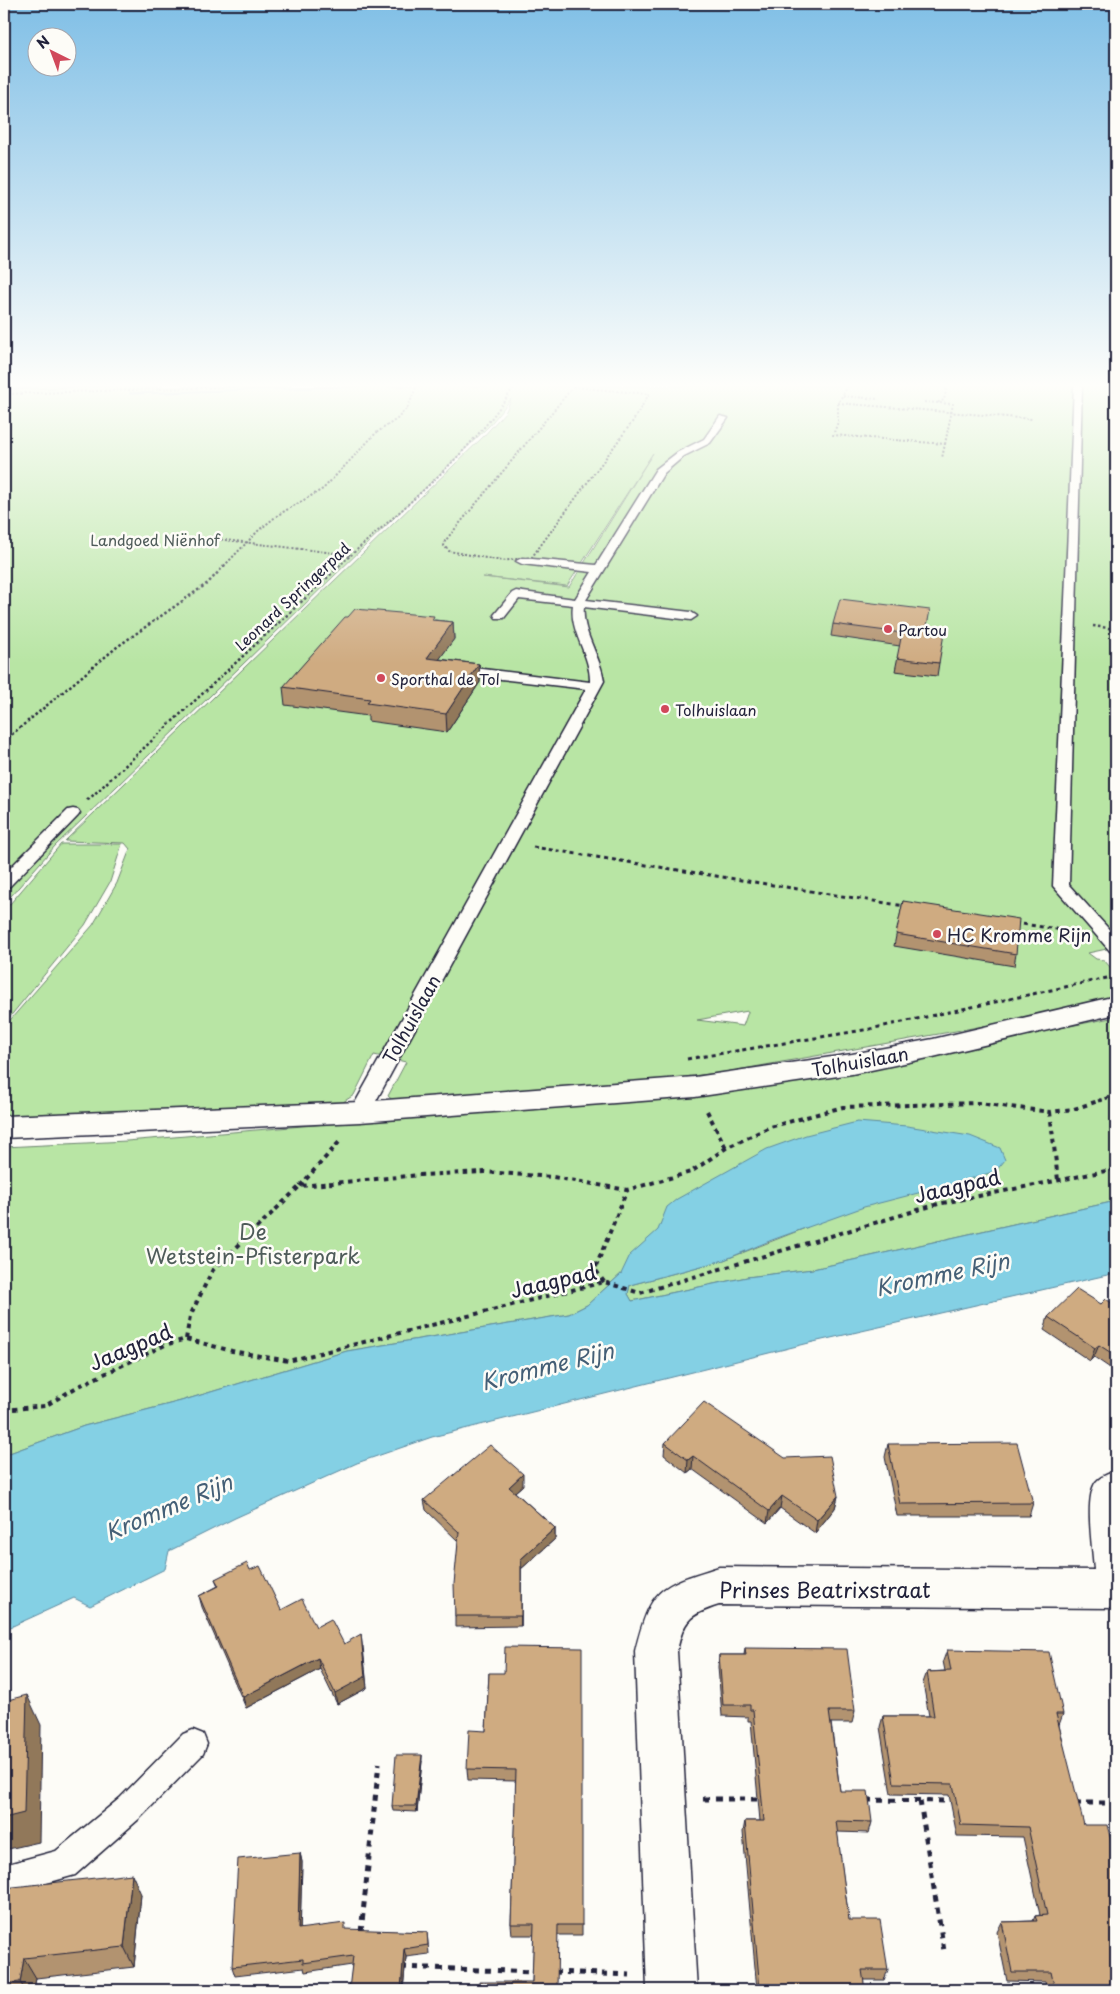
<svg xmlns="http://www.w3.org/2000/svg" width="1120" height="1994" font-family="'Playpen Sans',sans-serif">
<style>
.green{fill:#b8e5a4;stroke:#6d8470;fill-rule:evenodd}
.water{fill:#84d0e4;stroke:#5d8aa0}
.lines{fill:none;stroke-linecap:round;stroke-linejoin:round}
.lane-casing{stroke:#22223b;stroke-width:3}
.street-casing{stroke:#22223b;stroke-width:3}
.path-far4{stroke:#22223b;stroke-width:2;stroke-dasharray:2 2;stroke-linecap:butt}
.path-far3{stroke:#22223b;stroke-width:2.5;stroke-dasharray:2.5 2.5;stroke-linecap:butt}
.path-far2{stroke:#22223b;stroke-width:3;stroke-dasharray:4 4;stroke-linecap:butt}
.path-far1{stroke:#22223b;stroke-width:4;stroke-dasharray:4.5 4.5;stroke-linecap:butt}
.path{stroke:#22223b;stroke-width:5;stroke-dasharray:6 6;stroke-linecap:butt}
.lane{fill:#fdfcf7;fill-rule:evenodd}
.street{fill:#fdfcf7;fill-rule:evenodd}
.wall{fill:#b2936f;stroke:#22223b}
.shaded-wall{fill:#91785a;stroke:#22223b}
.building{fill:#cfab81;stroke:#22223b}
.poi-dot{fill:#d1495b;stroke:#fdfcf7;stroke-width:2}
.labels{text-anchor:middle;dominant-baseline:central;stroke-width:5;stroke-linejoin:round;paint-order:stroke}
.far-park-label{font-size:15px;fill:#4f5c5a;stroke:#fdfcf7}
.far-street-label{font-size:15px;fill:#22223b;stroke:#fdfcf7}
.far-poi-label{font-size:15px;fill:#22223b;stroke:#fdfcf7;text-anchor:start}
.poi-label{font-size:18px;fill:#22223b;stroke:#fdfcf7;text-anchor:start}
.street-label{font-size:18px;fill:#22223b;stroke:#fdfcf7}
.near-street-label{font-size:21px;fill:#22223b;stroke:#fdfcf7}
.near-park-label{font-size:21px;fill:#4f5c5a;stroke:#fdfcf7}
.near-water-label{font-size:22px;font-style:italic;fill:#445f76;stroke:#fdfcf7}
</style>
<rect width="100%" height="100%" fill="#fdfcf7"/>
<filter id="ink" filterUnits="userSpaceOnUse"><feTurbulence type="fractalNoise" baseFrequency=".02" numOctaves="2"/><feDisplacementMap in="SourceGraphic" scale="10" xChannelSelector="R" yChannelSelector="G"/><feConvolveMatrix kernelMatrix="1 2 1 2 8 2 1 2 1" color-interpolation-filters="sRGB"/></filter>
<g filter="url(#ink)">
<g class="green">
<path d="M4,385h127l-6,2 991,-2v562l-28,6 8,6 8,1 12,14v26l-54,12 -336,60 -102,12 -227,20 -9,-8 18,-34 -32,-7 -20,40 -11,7 -339,15v-90l89,-102 24,-42 13,-34 -5,-6 -60,-2 418,-404 23,-26 5,-12 -22,27 -434,420 -51,58v-514l105,-4 -105,3zM653,453l-84,134 -86,-10 84,9zM748,1012l-5,14 -46,-6 51,-9z"/>
<polygon points="61,844 122,844 110,882 85,925 4,1024 4,911"/>
<polygon points="1116,1017 1116,1201 813,1269 747,1277 632,1301 628,1294 630,1285 724,1260 808,1227 621,1274 587,1305 569,1314 347,1351 181,1401 84,1426 4,1455 4,1147 127,1141 760,1087"/>
</g>
<g class="water">
<polygon points="406,385 131,394 129,393"/>
<polygon points="857,1122 907,1126 970,1136 1000,1148 1005,1160 996,1171 953,1184 864,1207 772,1240 724,1260 630,1285 628,1294 632,1301 747,1277 813,1269 1116,1201 1116,1273 809,1343 432,1437 357,1463 235,1518 169,1551 165,1569 90,1606 74,1598 4,1630 4,1455 84,1426 181,1401 347,1351 569,1314 587,1305 621,1274 630,1255 658,1230 667,1207 677,1199 767,1149 806,1135"/>
</g>
<g class="lines">
<g class="lane-casing">
<g id="lane">
<polygon points="1074,385 1082,385 1069,885 1116,937 1116,952 1110,951 1053,886"/>
<path d="M720,416l8,2 -18,25 -26,13 -20,17 -78,127 105,12 6,4 -6,4 -107,-13c-3,25 17,49 20,74l-234,431 -3,5 -7,2 -7,-2 -3,-5 236,-423 -128,-15 -6,-4 6,-4 132,16c1,-27 -21,-50 -17,-77l-54,-6 -15,19h-8l-2,-3 18,-22 4,-2 59,8 17,-27 -70,-8 -6,-3 6,-3 74,7 60,-96 22,-17 26,-13z"/>
<polygon points="73,809 78,810 80,813 78,816 10,886 4,888 4,874 68,810"/>
<polygon points="193,1730 203,1734 207,1744 203,1754 140,1818 75,1875 4,1895 4,1865 56,1851 120,1798 183,1734"/>
</g>
</g>
<g class="street-casing">
<g id="street">
<polygon points="1116,996 1116,1014 933,1057 852,1074 695,1097 360,1122 4,1138 4,1116 360,1102 695,1077 852,1054 933,1039"/>
<path d="M1116,1471v137l-397,-3c-31,10 -35,15 -42,46l20,339h-50l-12,-339c16,-63 23,-65 84,-84l375,3c-1,-21 -10,-72 2,-88 5,-6 12,-8 20,-11z"/>
</g>
</g>
<g class="path-far4">
<polyline points="852,385 848,386 838,403 838,422 833,435 945,444 942,458"/>
<polyline points="925,385 947,387 944,400 936,403"/>
<polygon points="573,387 649,394 633,421 532,557 502,561 449,551 444,546 445,541"/>
<polyline points="4,394 286,385"/>
<polyline points="843,396 879,399"/>
<polyline points="924,402 953,404 945,444"/>
<polyline points="838,403 1032,419"/>
<polyline points="217,539 352,555"/>
<polyline points="224,566 259,530 278,515 323,489 376,433 397,419 408,407 417,385"/>
<path d="M339,566c62,-57 131,-110 176,-181"/>
</g>
<g class="path-far3">
<polyline points="1093,626 1116,629"/>
<polyline points="4,741 117,647 208,583 225,565"/>
<polyline points="88,800 341,565"/>
</g>
<g class="path-far2">
<polyline points="87,800 89,798"/>
<polyline points="533,847 905,906"/>
<polyline points="1015,923 1071,931"/>
<polyline points="687,1059 870,1029 1116,976"/>
<polyline points="1098,1101 1116,1095"/>
</g>
<g class="path-far1">
<polyline points="707,1111 726,1148"/>
<polyline points="1050,1112 1058,1180"/>
<polyline points="300,1186 341,1140"/>
<polyline points="604,1282 595,1269 627,1190"/>
<polyline points="186,1339 190,1316 212,1271 300,1186 420,1175 485,1172 553,1177 627,1190 691,1172 726,1148 770,1127 843,1107 978,1103 1050,1112 1074,1109 1101,1100"/>
<polyline points="4,1410 45,1406 77,1387 165,1345 186,1339 232,1351 288,1361 604,1282 640,1293 938,1204 1116,1169"/>
</g>
<g class="path">
<polyline points="703,1799 762,1799"/>
<polyline points="866,1800 954,1801"/>
<polyline points="920,1801 944,1951"/>
<polyline points="1075,1803 1116,1803"/>
<polyline points="361,1932 379,1763"/>
<polyline points="401,1967 535,1972"/>
<polyline points="554,1972 630,1975"/>
</g>
<use href="#lane" class="lane"/>
<use href="#street" class="street"/>
</g>
<g class="wall">
<polygon points="435,620 453,622 454,639 439,659 479,664 480,682 447,732 368,721 368,716 285,705 283,687"/>
<polygon points="833,624 928,626 939,663 937,676 895,671 900,646 831,636"/>
<polygon points="903,901 1016,954 1014,966 894,946"/>
<polygon points="1101,1304 1116,1306 1116,1372 1094,1357 1090,1361 1044,1330 1048,1317"/>
<polygon points="665,1443 838,1496 835,1508 815,1533 780,1508 767,1523 692,1469 687,1473 664,1455"/>
<polygon points="888,1444 1033,1503 1029,1516 897,1516 885,1457"/>
<polygon points="523,1485 515,1492 555,1528 555,1539 521,1569 521,1626 455,1627 455,1616 458,1541 426,1510 424,1500"/>
<polygon points="250,1570 281,1610 316,1627 344,1644 363,1646 367,1688 337,1704 320,1669 246,1708 202,1607 199,1596 218,1586 215,1579"/>
<polygon points="745,1648 855,1711 852,1723 831,1723 840,1791 872,1822 869,1833 837,1832 849,1920 888,1970 884,1980 863,1980 865,1990 757,1990 743,1832 745,1821 760,1821 751,1721 748,1721 748,1717 722,1716 718,1667 719,1655 744,1655"/>
<polygon points="947,1650 1063,1714 1059,1725 1116,1990 1047,1990 1045,1982 1007,1981 997,1932 1002,1922 1033,1921 1035,1916 1040,1915 1023,1837 957,1836 949,1795 891,1794 880,1727 883,1716 929,1716 923,1683 927,1672 945,1671 943,1661"/>
<polygon points="489,1673 582,1925 582,1935 558,1935 532,1982 534,1935 512,1935 511,1924 516,1781 468,1780 467,1769 486,1731"/>
<polygon points="422,1761 417,1812 393,1811 392,1806"/>
<polygon points="300,1853 302,1862 300,1929 427,1932 429,1954 406,1957 403,1990 350,1990 352,1965 305,1972 304,1968 235,1976 232,1967"/>
<polygon points="4,1888 141,1894 134,1967 36,1978 34,1990 4,1990"/>
</g>
<g class="shaded-wall">
<polygon points="453,622 454,639 428,675 427,658"/>
<polygon points="479,664 480,682 447,732 446,714"/>
<polygon points="1099,1345 1094,1357 1090,1361 1095,1348"/>
<polygon points="693,1456 692,1469 687,1473 688,1460"/>
<polygon points="523,1474 523,1485 509,1497 509,1487"/>
<polygon points="782,1496 780,1508 767,1523 769,1511"/>
<polygon points="838,1496 835,1508 815,1533 817,1520"/>
<polygon points="555,1528 555,1539 521,1569 521,1626 521,1559"/>
<polygon points="361,1634 367,1688 337,1704 335,1693"/>
<polygon points="318,1658 320,1669 246,1708 243,1697"/>
<polygon points="27,1695 41,1725 39,1842 4,1850 4,1818"/>
<polygon points="422,1755 422,1761 417,1812 416,1806"/>
<polygon points="300,1853 302,1862 300,1938 298,1929"/>
<polygon points="132,1874 141,1894 134,1967 124,1947"/>
<polygon points="404,1949 406,1957 403,1990 401,1990"/>
<polygon points="24,1958 36,1978 34,1990 25,1990 20,1982"/>
</g>
<g class="building">
<polygon points="840,599 930,610 927,626 945,628 939,663 897,658 902,633 833,624"/>
<polygon points="355,609 434,616 432,620 453,622 427,658 479,664 446,714 367,703 370,699 283,687 345,617 348,617"/>
<polygon points="903,901 1019,919 1016,954 896,934"/>
<polygon points="1077,1289 1101,1304 1106,1299 1116,1306 1116,1356 1099,1345 1095,1348 1048,1317"/>
<polygon points="704,1402 785,1458 830,1456 838,1496 817,1520 782,1496 769,1511 693,1456 688,1460 665,1443"/>
<polygon points="1017,1443 1033,1503 900,1504 888,1444"/>
<polygon points="490,1445 523,1474 509,1487 555,1528 521,1559 521,1616 455,1616 454,1584 459,1532 424,1500"/>
<polygon points="247,1563 250,1570 260,1566 281,1610 302,1599 316,1627 331,1619 344,1644 361,1634 365,1677 335,1693 318,1658 243,1697 199,1596 219,1586 215,1579"/>
<polygon points="505,1647 582,1648 582,1925 558,1925 557,1990 479,1990 479,1982 532,1982 534,1924 511,1924 516,1770 467,1769 469,1730 486,1731 489,1673 504,1673"/>
<polygon points="745,1648 847,1649 855,1711 829,1711 840,1791 868,1791 872,1822 836,1821 849,1920 880,1920 888,1970 862,1970 865,1990 760,1990 745,1821 764,1821 753,1710 750,1710 750,1705 723,1705 719,1655 746,1655"/>
<polygon points="947,1650 1049,1652 1063,1714 1056,1714 1084,1825 1107,1825 1116,1859 1116,1990 1055,1990 1051,1972 1012,1972 1002,1922 1037,1921 1035,1916 1047,1915 1028,1827 961,1825 953,1784 894,1783 883,1716 934,1716 927,1672 951,1671"/>
<polygon points="27,1695 24,1813 4,1818 4,1701"/>
<polygon points="396,1755 422,1755 416,1806 392,1806"/>
<polygon points="300,1853 298,1929 345,1923 345,1929 427,1932 428,1945 404,1949 401,1990 362,1990 362,1989 349,1989 353,1956 303,1963 303,1959 232,1967 238,1859"/>
<polygon points="132,1874 124,1947 24,1958 20,1982 4,1984 4,1888"/>
</g>
</g>
<linearGradient id="sky" x2="0" y2="1"><stop stop-color="#80bfe6"/><stop offset="0.58" stop-color="#fefefb"/><stop offset="1" stop-color="#fefefb" stop-opacity="0"/></linearGradient>
<rect width="1120" height="664" fill="url(#sky)"/>
<g class="poi-dot">
<circle cx="888" cy="629" r="5"/>
<circle cx="381" cy="678" r="5"/>
<circle cx="665" cy="709" r="5"/>
<circle cx="937" cy="934" r="5"/>
</g>
<g class="labels">
<g class="far-park-label">
<text x="155" y="539">Landgoed Niënhof</text>
</g>
<g class="far-street-label">
<text transform="translate(292 596) rotate(-43)">Leonard Springerpad</text>
</g>
<g class="far-poi-label">
<text x="898" y="629">Partou</text>
<text x="391" y="678">Sporthal de Tol</text>
<text x="675" y="709">Tolhuislaan</text>
</g>
<g class="poi-label">
<text x="947" y="934">HC Kromme Rijn</text>
</g>
<g class="street-label">
<text transform="translate(411 1019) rotate(-61)">Tolhuislaan</text>
<text transform="translate(860 1061) rotate(-10)">Tolhuislaan</text>
</g>
<g class="near-street-label">
<text transform="translate(957 1185) rotate(-13)">Jaagpad</text>
<text transform="translate(553 1280) rotate(-13)">Jaagpad</text>
<text transform="translate(130 1346) rotate(-23)">Jaagpad</text>
<text x="825" y="1589">Prinses Beatrixstraat</text>
</g>
<g class="near-park-label">
<text x="253" y="1231">De<tspan x="253" dy="24">Wetstein-Pfisterpark</tspan></text>
</g>
<g class="near-water-label">
<text transform="translate(942 1273) rotate(-12)">Kromme Rijn</text>
<text transform="translate(547 1365) rotate(-14)">Kromme Rijn</text>
<text transform="translate(168 1506) rotate(-23)">Kromme Rijn</text>
</g>
</g>
<rect width="1120" height="1994" fill="none" stroke="#fdfcf7" stroke-width="20"/>
<rect x="10" y="10" width="1100" height="1974" fill="none" stroke="#22223b" stroke-width="2" filter="url(#ink)"/>
<g transform="translate(52 52) rotate(318)"><circle r="24" fill="#fdfcf7" stroke="#a5a5ac"/>
<path d="M0-4L9 19L0 12L-9 19Z" fill="#d1495b"/>
<text y="-8" font-size="14" font-weight="bold" text-anchor="middle" fill="#22223b">N</text>
</g>
</svg>
